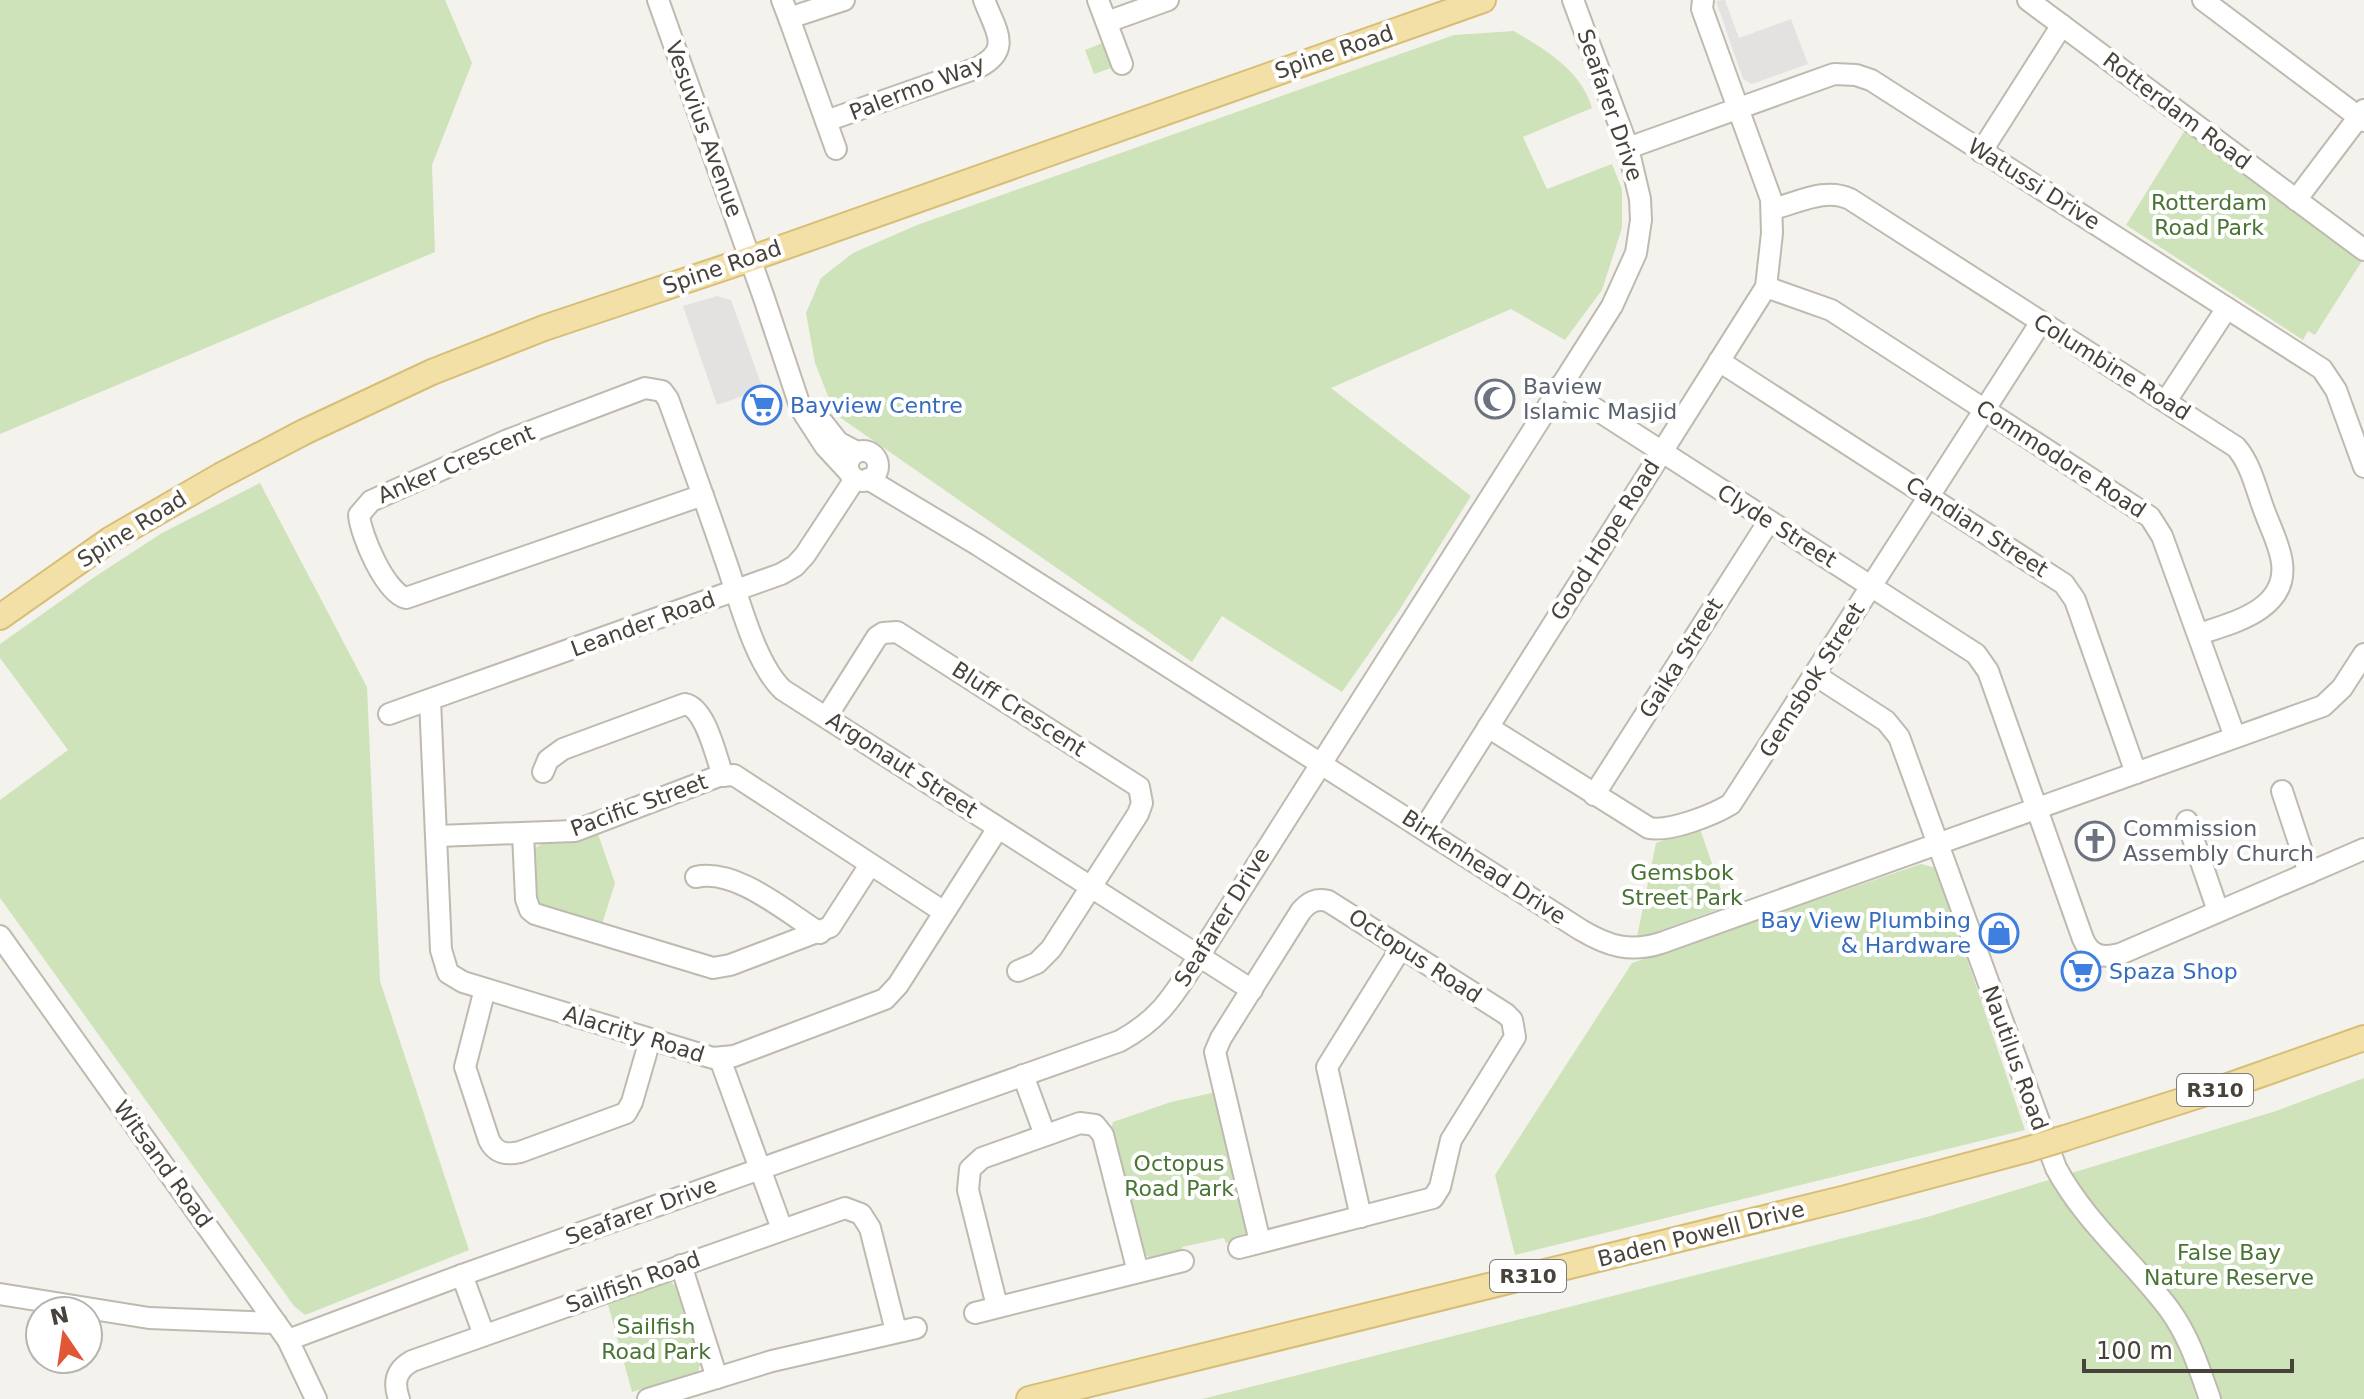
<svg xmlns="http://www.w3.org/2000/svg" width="2364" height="1399" font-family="'DejaVu Sans',sans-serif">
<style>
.green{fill:#cfe3ba}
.parking{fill:#e3e2e0}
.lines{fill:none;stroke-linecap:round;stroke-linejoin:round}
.minor-casing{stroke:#bfbaaf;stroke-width:24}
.major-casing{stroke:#d7be77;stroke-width:28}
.minor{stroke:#fff;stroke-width:20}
.major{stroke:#f3e0a6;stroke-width:24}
.major-bridge-casing{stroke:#d7be77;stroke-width:28;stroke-linecap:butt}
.major-bridge{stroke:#f3e0a6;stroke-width:24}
.labels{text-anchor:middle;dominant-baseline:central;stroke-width:8;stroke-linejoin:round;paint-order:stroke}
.shield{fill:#fff;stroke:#7f7b75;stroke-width:2}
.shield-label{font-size:20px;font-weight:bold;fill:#48433a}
.street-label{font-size:22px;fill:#48433a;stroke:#fff}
.park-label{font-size:22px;fill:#497434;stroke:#fff}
.worship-label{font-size:22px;fill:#5b616d;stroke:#fff;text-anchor:start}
.shop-label{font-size:22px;fill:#366cbe;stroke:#fff;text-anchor:start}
</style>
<rect width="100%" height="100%" fill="#f4f2ec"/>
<g class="green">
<polygon points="0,0 445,0 472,63 432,165 435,252 0,434"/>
<path d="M1514,31c31,19 67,39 78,77l-69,29 24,52 65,-25 10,25v39l-20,62 -37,50 -54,-31 -180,79 140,108 -73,116 -56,80 -120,-76 -30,46 -357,-248 -20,-51 -9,-50 15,-35 32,-25 64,-28 537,-190z"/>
<polygon points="1105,42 1114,67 1094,74 1085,50"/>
<polygon points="2185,130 2362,261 2315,335 2308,331 2303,340 2126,225"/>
<polygon points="260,483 367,687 380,981 469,1250 305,1315 294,1306 0,898 0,800 68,750 0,658 0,644 96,576 162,533"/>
<polygon points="1699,826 1726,904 1718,906 1719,909 1646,936 1637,937 1656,843"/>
<polygon points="598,834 615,883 602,924 541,905 535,897 534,849 544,842 566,843"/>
<polygon points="1921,864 1936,868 2025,1130 1515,1255 1495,1175 1632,963"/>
<polygon points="2364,1078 2364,1399 1202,1399 1927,1217 2276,1111"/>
<path d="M1216,1092l32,141c-7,7 -12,8 -22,10l-2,-5 -42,9 1,6c-16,4 -31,12 -42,-3l-30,-119 2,-9 58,-20z"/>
<polygon points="659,1282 671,1282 680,1290 701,1361 698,1372 632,1392 607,1301"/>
</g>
<g class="parking">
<polygon points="1725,0 1739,38 1791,19 1808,64 1752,84 1743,79 1716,1"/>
<polygon points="717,296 731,300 763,389 717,405 683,306"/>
</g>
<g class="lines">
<g class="minor-casing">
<g id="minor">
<polyline points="658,0 764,298 801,409 825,446 849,472"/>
<polyline points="782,0 789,18 844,0"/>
<polyline points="1098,0 1122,64"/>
<polyline points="2028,0 2364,250"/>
<polyline points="2203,0 2364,121"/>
<polyline points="789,18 836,149"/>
<polyline points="1107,22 1168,0"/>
<path d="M826,121l151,-53c36,-18 19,-37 7,-68"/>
<polyline points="1628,148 1834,74 1856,75 1871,80 2322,369 2336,390 2364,467"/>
<polyline points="1981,152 2062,25"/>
<polyline points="2296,200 2364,110"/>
<path d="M1772,209c26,-6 53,-22 78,-10l386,248c15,17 20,42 28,63 6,17 16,35 18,53 6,47 -50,60 -83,71"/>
<polyline points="1766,287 1831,310 2150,517 2162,536 2235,737"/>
<polyline points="1719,361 2064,584 2075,600 2136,773"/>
<path d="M1560,386l416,268 12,17 95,268c8,18 20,19 37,15l244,-105"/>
<polyline points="2166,401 2227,308"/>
<polyline points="823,423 838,442 857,452"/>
<circle cx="863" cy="466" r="15"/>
<path d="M868,479l110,66 603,385c27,16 49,23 80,13l662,-237 19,-18 22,-34"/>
<path d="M703,495l-297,103c-21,-6 -45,-62 -47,-83l12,-14 137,-61 137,-52 17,3 6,8c19,52 38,104 56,157 14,38 30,107 59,134l469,300"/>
<path d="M1815,675l71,46 13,16 157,431c29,54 77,93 113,141 20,27 30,59 41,90"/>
<polyline points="430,700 441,950 448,973 463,982 713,1058 734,1056 885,999 898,985 998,828"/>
<polyline points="389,714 781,574 795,566 805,555 855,479"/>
<polyline points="827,716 877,637 883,633 897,632 1139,787 1142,803 1138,814 1051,949 1037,963 1018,971"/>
<path d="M1488,727l161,101c21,4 64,-13 82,-24l310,-482"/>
<path d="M543,772l5,-12 15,-11 122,-45c21,4 31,53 38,72"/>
<polyline points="2282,791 2309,873"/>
<polyline points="1594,795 1769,521"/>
<polyline points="2187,821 2218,911"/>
<polyline points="1424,829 1766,287 1772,233 1771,199 1702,9 1703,0"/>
<polyline points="523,833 526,899 530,910 535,914 713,968 730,965 830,927 870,865"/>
<polyline points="437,836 575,831 719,776 734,775 944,912"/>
<path d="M696,877c40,-9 90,35 124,56"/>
<polyline points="0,936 288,1340 316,1399"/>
<path d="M485,989l-20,78 24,73c7,14 18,15 31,12l106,-39 6,-11 18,-62"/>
<polyline points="720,1059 782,1229"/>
<polyline points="1023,1075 1045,1135"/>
<polyline points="1361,1217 1327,1067 1401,948"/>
<path d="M1239,1248l194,-50 7,-11 11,-47 64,-103 -3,-17 -6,-6 -178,-113c-12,-3 -19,1 -27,10l-80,127 -6,14 45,190"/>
<polyline points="681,1265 717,1378"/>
<polyline points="462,1275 484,1335"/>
<polyline points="0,1294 149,1318 276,1323"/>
<polyline points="997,1306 968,1190 970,1169 982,1158 1080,1123 1095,1125 1103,1135 1138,1272"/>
<polyline points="975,1313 1183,1261"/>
<path d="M288,1340l174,-65 658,-234c42,-23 54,-47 79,-85l413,-650 24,-53 5,-33 -1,-21 -12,-51 -55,-148"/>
<path d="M399,1399c-6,-17 -3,-29 13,-38l433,-153 16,6 9,14 26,103"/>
<polyline points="648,1399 772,1361 916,1328"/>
</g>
</g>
<g class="major-casing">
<g id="major">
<polyline points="0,617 111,539 220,476 304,432 432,372 544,328 750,259 1483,0"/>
<polyline points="2065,1138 2225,1087 2364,1038"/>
<polyline points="1029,1399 1846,1198 2026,1150"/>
</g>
</g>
<use href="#minor" class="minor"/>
<use href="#major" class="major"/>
<g class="major-bridge-casing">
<polyline id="major-bridge" points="2026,1150 2065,1138"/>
</g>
<use href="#major-bridge" class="major-bridge"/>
</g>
<defs>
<g id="mosque-ring" transform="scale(2)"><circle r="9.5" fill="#fff" stroke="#6b7280" stroke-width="1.5"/><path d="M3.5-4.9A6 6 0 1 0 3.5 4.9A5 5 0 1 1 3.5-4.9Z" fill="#6b7280"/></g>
<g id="supermarket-ring" transform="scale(2)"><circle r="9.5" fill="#fff" stroke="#3f7fe0" stroke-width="1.5"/><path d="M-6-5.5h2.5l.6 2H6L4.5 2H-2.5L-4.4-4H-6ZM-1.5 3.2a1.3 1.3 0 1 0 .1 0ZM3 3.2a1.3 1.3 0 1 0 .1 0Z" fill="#3f7fe0"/></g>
<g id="church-ring" transform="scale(2)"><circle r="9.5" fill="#fff" stroke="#6b7280" stroke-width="1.5"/><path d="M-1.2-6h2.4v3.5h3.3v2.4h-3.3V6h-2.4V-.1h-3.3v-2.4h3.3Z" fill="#6b7280"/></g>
<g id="shop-ring" transform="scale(2)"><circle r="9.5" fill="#fff" stroke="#3f7fe0" stroke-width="1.5"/><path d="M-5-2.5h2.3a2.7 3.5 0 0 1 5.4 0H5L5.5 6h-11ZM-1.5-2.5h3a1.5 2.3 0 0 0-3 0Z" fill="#3f7fe0"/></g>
</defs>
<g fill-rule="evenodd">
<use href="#mosque-ring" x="1495" y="399"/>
<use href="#supermarket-ring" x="762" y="405"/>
<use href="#church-ring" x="2095" y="841"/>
<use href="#shop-ring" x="1999" y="933"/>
<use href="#supermarket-ring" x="2081" y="971"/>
</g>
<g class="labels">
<g class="shield">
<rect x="2177" y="1074" width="76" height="32" rx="6"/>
<rect x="1490" y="1260" width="76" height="32" rx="6"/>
</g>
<g class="shield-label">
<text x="2215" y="1090">R310</text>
<text x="1528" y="1276">R310</text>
</g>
<g class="street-label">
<text transform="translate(1334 52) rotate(-19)">Spine Road</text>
<text transform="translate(917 88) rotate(-21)">Palermo Way</text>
<text transform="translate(1610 105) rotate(71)">Seafarer Drive</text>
<text transform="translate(2177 111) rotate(37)">Rotterdam Road</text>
<text transform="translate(704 129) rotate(70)">Vesuvius Avenue</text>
<text transform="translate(2034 184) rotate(32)">Watussi Drive</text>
<text transform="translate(722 267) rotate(-19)">Spine Road</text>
<text transform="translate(2112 367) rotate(32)">Columbine Road</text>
<text transform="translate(2061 459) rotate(33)">Commodore Road</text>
<text transform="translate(456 464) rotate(-23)">Anker Crescent</text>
<text transform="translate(1777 526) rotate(32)">Clyde Street</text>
<text transform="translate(1977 527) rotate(33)">Candian Street</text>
<text transform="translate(132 529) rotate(-32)">Spine Road</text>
<text transform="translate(1605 540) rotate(-58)">Good Hope Road</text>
<text transform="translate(643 624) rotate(-20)">Leander Road</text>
<text transform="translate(1681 658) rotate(-58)">Gaika Street</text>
<text transform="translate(1812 680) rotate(-58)">Gemsbok Street</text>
<text transform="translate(1019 709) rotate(33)">Bluff Crescent</text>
<text transform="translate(902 765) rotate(33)">Argonaut Street</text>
<text transform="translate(639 805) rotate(-20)">Pacific Street</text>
<text transform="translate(1484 867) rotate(33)">Birkenhead Drive</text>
<text transform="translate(1222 917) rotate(-58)">Seafarer Drive</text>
<text transform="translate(1415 956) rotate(33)">Octopus Road</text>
<text transform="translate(634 1034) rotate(17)">Alacrity Road</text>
<text transform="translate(2015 1058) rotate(70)">Nautilus Road</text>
<text transform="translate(163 1164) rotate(54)">Witsand Road</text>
<text transform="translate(641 1211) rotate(-20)">Seafarer Drive</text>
<text transform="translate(1701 1234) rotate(-14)">Baden Powell Drive</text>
<text transform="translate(633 1282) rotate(-20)">Sailfish Road</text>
</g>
<g class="park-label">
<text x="2209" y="202">Rotterdam<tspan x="2209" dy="25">Road Park</tspan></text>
<text x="1682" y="872">Gemsbok<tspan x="1682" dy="25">Street Park</tspan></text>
<text x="1179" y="1163">Octopus<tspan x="1179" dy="25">Road Park</tspan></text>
<text x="2229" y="1252">False Bay<tspan x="2229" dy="25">Nature Reserve</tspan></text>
<text x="656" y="1326">Sailfish<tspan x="656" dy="25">Road Park</tspan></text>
</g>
<g class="worship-label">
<text x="1523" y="386">Baview<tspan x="1523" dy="25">Islamic Masjid</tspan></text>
<text x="2123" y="828">Commission<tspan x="2123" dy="25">Assembly Church</tspan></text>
</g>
<g class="shop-label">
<text x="790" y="405">Bayview Centre</text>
<text x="1971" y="920" text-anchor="end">Bay View Plumbing<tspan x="1971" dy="25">&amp; Hardware</tspan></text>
<text x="2109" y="971">Spaza Shop</text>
</g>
</g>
<g transform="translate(64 1335) rotate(347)"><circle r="38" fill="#ffffff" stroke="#b6b4b0" stroke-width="2"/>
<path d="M0-6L14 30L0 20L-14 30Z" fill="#e15736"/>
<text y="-12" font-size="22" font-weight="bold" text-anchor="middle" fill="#48433a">N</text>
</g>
<path d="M2084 1359v12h208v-12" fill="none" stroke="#48433a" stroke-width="4"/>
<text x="2096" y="1359" font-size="24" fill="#48433a" stroke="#ffffff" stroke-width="6" paint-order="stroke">100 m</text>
</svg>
